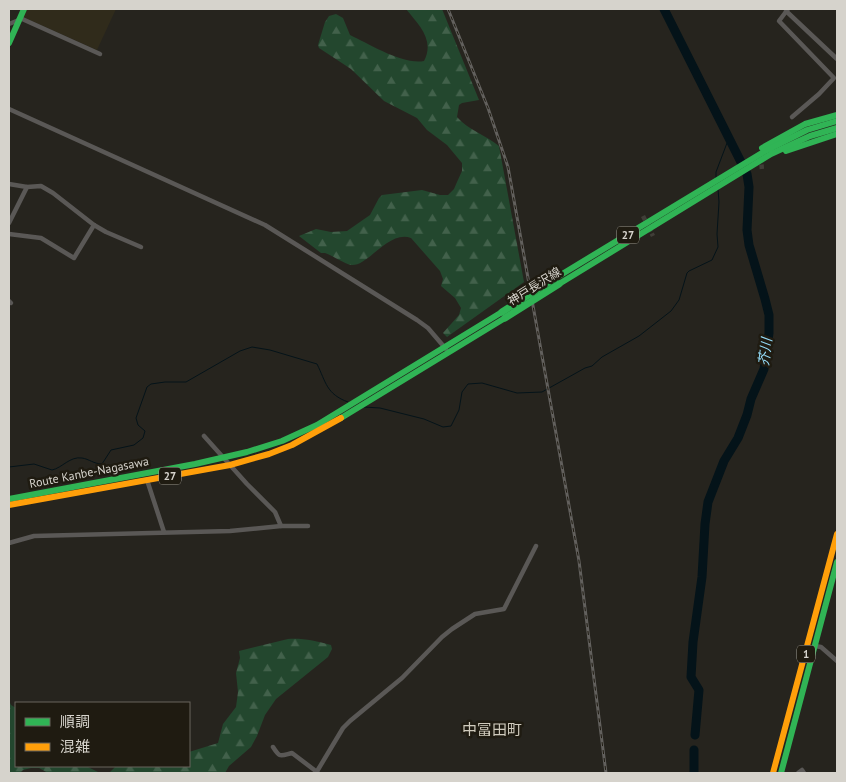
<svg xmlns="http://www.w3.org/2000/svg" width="846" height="782" font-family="'PT Sans','Noto Sans JP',sans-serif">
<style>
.built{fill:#302b1b}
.forest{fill:url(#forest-firs)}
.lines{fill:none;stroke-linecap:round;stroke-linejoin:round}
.stream{stroke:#041319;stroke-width:1}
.river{stroke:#041319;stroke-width:9}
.street-tunnel{stroke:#403e38;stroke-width:4.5;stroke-dasharray:4.5 2;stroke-linecap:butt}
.street{stroke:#5a5856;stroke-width:4.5}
.fast{stroke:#30b455;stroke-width:6}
.slow{stroke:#ff9f0a;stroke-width:6}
.rail-casing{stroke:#62605d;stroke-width:3}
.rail{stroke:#1f1b11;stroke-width:1;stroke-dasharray:4;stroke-linecap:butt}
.fast-bridge{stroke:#30b455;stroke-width:7}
.labels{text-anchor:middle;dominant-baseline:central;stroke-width:5;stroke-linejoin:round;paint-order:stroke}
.shield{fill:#1f1b11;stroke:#9f9c94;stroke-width:1}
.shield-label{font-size:11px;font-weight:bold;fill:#d6d3cc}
.street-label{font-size:12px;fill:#d6d3cc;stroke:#1f1b11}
.water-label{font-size:14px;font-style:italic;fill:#95ddfb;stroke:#1f1b11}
.quarter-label{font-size:15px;fill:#cfcabc;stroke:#1f1b11}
</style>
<defs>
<pattern id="forest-firs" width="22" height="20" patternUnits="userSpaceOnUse" patternTransform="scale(1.25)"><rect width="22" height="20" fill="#23472e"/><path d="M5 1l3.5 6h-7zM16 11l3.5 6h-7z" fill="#42614b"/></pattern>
</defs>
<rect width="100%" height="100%" fill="#26241e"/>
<polygon class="built" points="27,9 116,9 97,50 23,17"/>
<g class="forest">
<path d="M406,9h36l37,91 -17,3 -3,2 -2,12c11,13 29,18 42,29l25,136 -77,55 -4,-4 16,-18 2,-7 -6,-10 -14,-12 2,-7 -3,-8 -29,-33c-23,-8 -43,29 -60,27 -8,-2 -18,-9 -26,-12h-4l-22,-17 17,-7 15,3 16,-1 23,-16 9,-17 3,-3 40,-5 18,5h8l6,-6 3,-7 5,-11v-8l-15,-18 -20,-15 -10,-12 -33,-17 -33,-32 -32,-21 -1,-3 7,-23 4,-6 7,-2 7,4 7,17c19,9 53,30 74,26 11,-21 -5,-36 -18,-52z"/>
<path d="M288,639c15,-1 28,2 43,6l1,4 -4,8 -52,42 -11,16 -8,21 -6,11 -22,19 -4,7h-116l7,-7h73v-14l29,-9 5,-19 13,-17 2,-15 -2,-19 4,-15 -1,-7z"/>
<polygon points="9,701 11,705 16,708 16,766 86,766 100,773 48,773 39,768 31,768 23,770 20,773 9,773"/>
</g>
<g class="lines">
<g class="stream">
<polyline points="716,178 716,172 727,143 731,141"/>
<polyline points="364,407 380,408 424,419 443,427 451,426 459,410 462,392 468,384 482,383 517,393 542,392 585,368 592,366 602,357 639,336 671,311 679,300 687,273 689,271 712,260 718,247 717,234 719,202 718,189"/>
<path d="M9,467l25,-3 18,6c10,-2 18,-14 30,-12 7,1 12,6 20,6l9,-14 23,-5 9,-7 2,-7 -7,-6 -2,-7 11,-31 4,-3 14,-2h21l54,-31 12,-4 18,3 47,14c9,18 9,30 31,38"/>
</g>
<g class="river">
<polyline points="664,9 747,174 749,187 747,230 749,245 765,299 769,315 769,333 764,369 751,399 747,415 738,438 724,461 708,502 705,524 702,577 693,642 691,677 699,690 695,735"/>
<polyline points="694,773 694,750"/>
</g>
<g class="street-tunnel">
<polyline points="761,158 762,171"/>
<polyline points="643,216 653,236"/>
</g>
<g class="street">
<polyline points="788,9 779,21 834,78 819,94 792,117"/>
<polyline points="786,11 837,59"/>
<polyline points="20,18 100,54"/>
<polyline points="9,24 19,20"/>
<polyline points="9,109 265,225 417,320 428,328 446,349"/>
<polyline points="9,184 27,187 41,186 53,193 94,225 106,232 141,247"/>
<polyline points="9,223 27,187"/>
<polyline points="9,234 41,238 74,258 94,225"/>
<polyline points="9,301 11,303"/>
<polyline points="204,436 247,484 275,512 281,526"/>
<polyline points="147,480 164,532"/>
<polyline points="9,543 34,536 230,531 281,526 308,526"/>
<polyline points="815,646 821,647 837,661"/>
<path d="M273,747c7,11 7,9 19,6l25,19"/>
<polyline points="316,773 343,728 350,721 402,678 442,637 452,629 475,614 504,609 536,546"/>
<polyline points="798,773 802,770 804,773"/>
</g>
<g class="fast">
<polyline points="9,43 24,9"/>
<polyline points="762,148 805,124 837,115"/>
<polyline points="786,151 837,134"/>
<polyline points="554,279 767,150 807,130 837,121"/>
<polyline points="559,284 771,154 810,136 837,128"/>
<polyline points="341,418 505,318"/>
<polyline points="9,499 195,464 247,452 282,441 317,425 502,312"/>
<polyline points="781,773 837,562"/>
</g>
<g class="slow">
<polyline points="9,505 230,465 269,454 292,445 341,418"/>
<polyline points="773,773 837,534"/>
</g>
<g class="rail-casing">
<polyline id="rail" points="448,9 488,108 508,167 579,561 606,773"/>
</g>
<use href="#rail" class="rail"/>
<g class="fast-bridge">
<polyline points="502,312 554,279"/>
<polyline points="505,318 559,284"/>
</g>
</g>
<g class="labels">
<g class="shield">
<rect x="617" y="226.5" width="22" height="17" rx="4"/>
<rect x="159" y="467.5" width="22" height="17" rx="4"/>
<rect x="797" y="645.5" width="18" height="17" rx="4"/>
</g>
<g class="shield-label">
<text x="628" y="235">27</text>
<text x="170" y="476">27</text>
<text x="806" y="654">1</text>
</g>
<g class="street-label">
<text transform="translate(534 286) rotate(-32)">神戸長沢線</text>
<text transform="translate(89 472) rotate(-11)">Route Kanbe-Nagasawa</text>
</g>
<g class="water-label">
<text transform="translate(765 352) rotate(-83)">芥川</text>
</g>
<g class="quarter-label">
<text x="492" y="729">中冨田町</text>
</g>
</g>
<rect width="846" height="782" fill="none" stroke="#d6d3cc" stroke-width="20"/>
<rect x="15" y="702" width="175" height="65" fill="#1f1b11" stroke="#68655c"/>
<rect x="25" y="718" width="25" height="8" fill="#30b455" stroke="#68655c"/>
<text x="60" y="727" font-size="15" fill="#d6d3cc">順調</text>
<rect x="25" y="743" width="25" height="8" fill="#ff9f0a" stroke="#68655c"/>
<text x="60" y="752" font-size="15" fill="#d6d3cc">混雑</text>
</svg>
